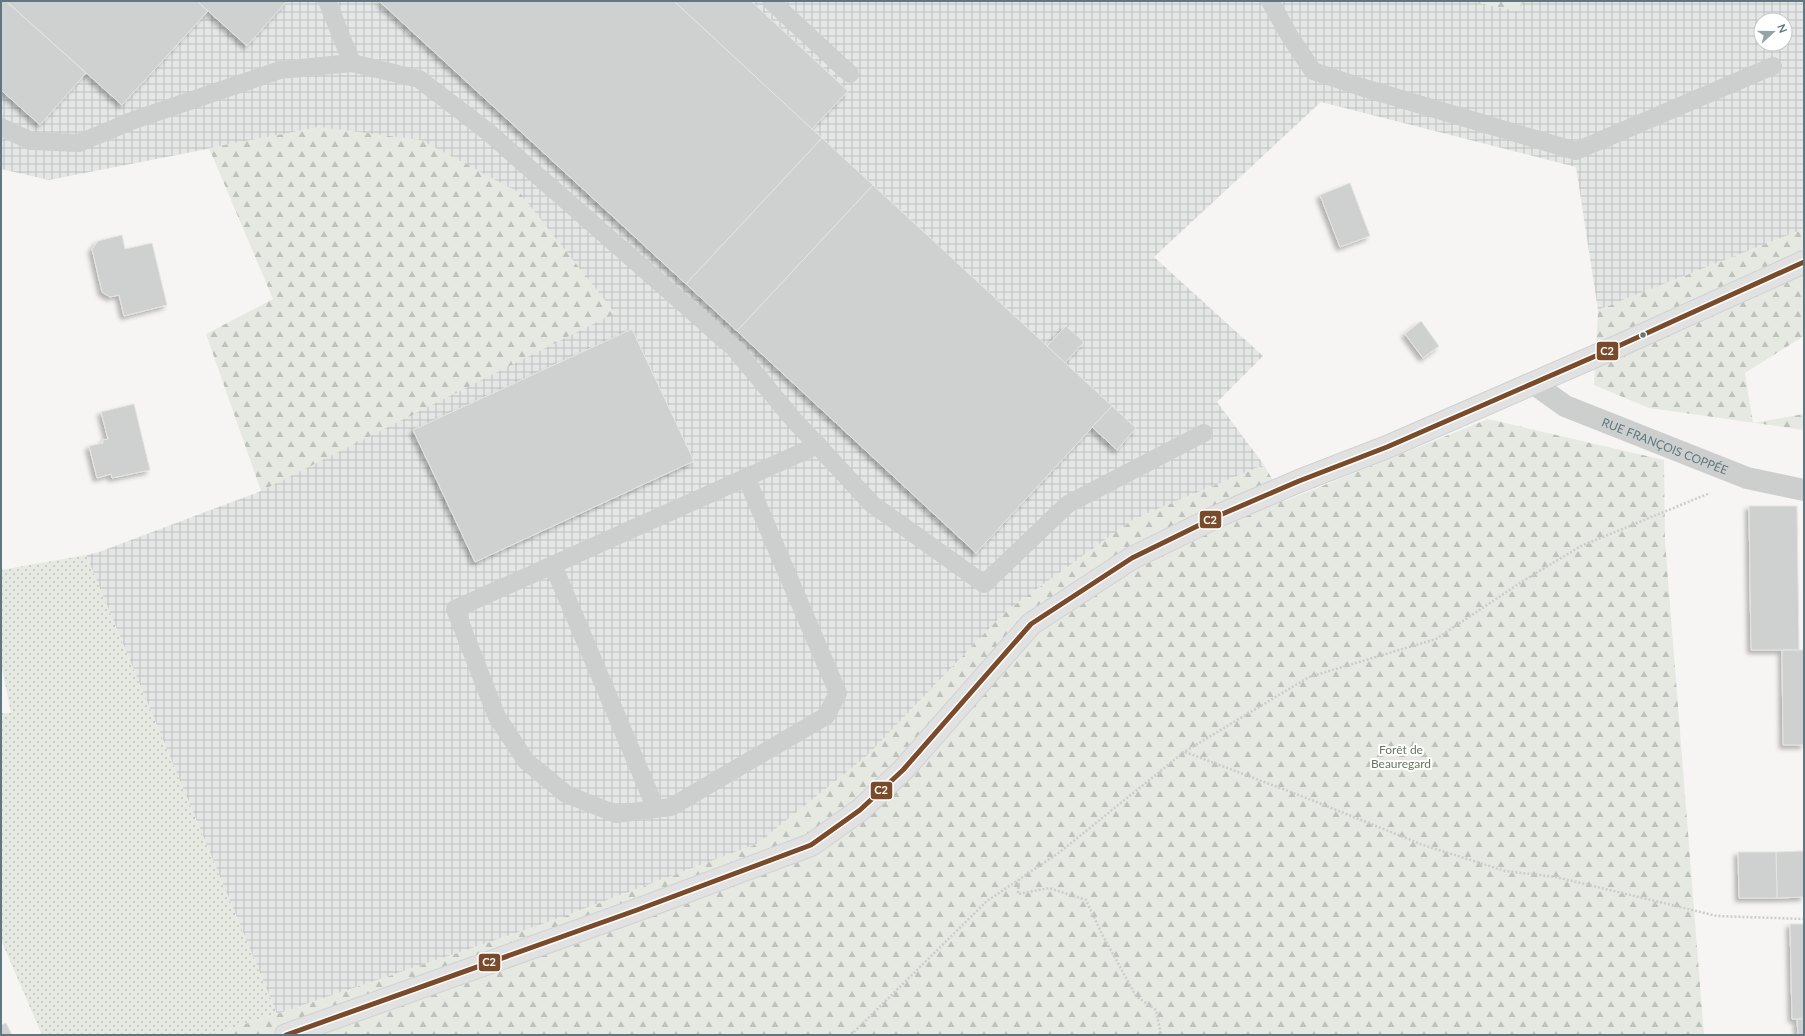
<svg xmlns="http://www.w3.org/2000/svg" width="1805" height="1036" font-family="Lato,sans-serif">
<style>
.industrial{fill:url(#industrial-grid);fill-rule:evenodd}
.grass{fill:url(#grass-dots)}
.forest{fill:url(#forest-firs)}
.building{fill:#cfd1d0;stroke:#e5e4e3;filter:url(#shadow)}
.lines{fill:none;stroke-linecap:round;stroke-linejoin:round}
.secondary-casing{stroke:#cfd2d2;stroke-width:24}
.path{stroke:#cccccd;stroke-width:2.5;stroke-dasharray:2 2;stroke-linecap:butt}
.lane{stroke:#cdcfcf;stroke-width:18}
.street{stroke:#cdcfcf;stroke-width:22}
.secondary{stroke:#e1e1e2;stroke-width:22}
.bus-1-casing{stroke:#fff;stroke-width:8}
.bus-1{stroke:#7a4b2a;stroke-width:5}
.bus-dot{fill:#5f7780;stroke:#fff;stroke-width:1.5}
.labels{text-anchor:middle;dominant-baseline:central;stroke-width:4;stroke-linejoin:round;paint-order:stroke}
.street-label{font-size:12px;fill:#5f7780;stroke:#fff}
.park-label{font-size:12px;fill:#67785e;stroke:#fff}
.line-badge{stroke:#fff;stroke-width:1.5}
.badge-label{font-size:11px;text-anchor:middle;font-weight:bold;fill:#fff}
</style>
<defs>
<pattern id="industrial-grid" width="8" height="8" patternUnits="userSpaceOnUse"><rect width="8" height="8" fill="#e5e7e6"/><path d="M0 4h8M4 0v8" fill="none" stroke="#bdc0c0"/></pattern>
<pattern id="grass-dots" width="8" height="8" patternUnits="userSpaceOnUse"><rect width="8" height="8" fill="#e6e9e1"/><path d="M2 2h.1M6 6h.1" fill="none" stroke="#bec2bc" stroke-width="1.8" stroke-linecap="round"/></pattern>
<pattern id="forest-firs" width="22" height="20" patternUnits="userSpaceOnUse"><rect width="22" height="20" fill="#e6e9e1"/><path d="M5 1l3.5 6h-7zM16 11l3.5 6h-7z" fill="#bec2bc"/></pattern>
<filter id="shadow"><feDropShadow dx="-3.5" dy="3.5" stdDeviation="2" flood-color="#0004"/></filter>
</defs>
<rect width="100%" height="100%" fill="#f6f5f3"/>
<path class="industrial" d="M1,1h1470l46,10 7,-10h280v228l-206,81 -22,-143 -255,-65 -167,155 109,99 -46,46 47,63 -128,53 -131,94 -138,144 -110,88 -208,78 -272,92 -191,-459 13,-3 162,-61 59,-364 -271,53 -48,-11zM1761,20h24v24h-24z"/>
<polygon class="grass" points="86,555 277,1014 210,1035 42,1035 1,940 1,713 11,713 1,664 1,570"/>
<g class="forest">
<polygon points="1471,1 1524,1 1517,11"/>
<polygon points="320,127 421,140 520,193 615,313 261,491 206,334 273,299 209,148"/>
<polygon points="1804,229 1804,336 1745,373 1753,423 1804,414 1804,430 1649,408 1594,385 1598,310"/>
<polygon points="1488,419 1664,460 1665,541 1704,1035 210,1035 277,1014 549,922 757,844 867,756 1005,612 1136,518 1264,465 1285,501"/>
</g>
<g class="building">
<polygon points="1,1 6,1 86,73 40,125 1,90"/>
<polygon points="6,1 197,1 208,11 122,105"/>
<polygon points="197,1 287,1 247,46"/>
<polygon points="379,1 674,1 822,138 686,284"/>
<polygon points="674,1 751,1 848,91 812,129"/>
<polygon points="822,138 873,185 737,331 686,284"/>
<polygon points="1350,183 1370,236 1340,247 1320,195"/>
<polygon points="873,185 1112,406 976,553 737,331"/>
<polygon points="122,235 125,249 152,243 167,305 124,316 119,295 110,297 102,292 92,249 98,241"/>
<polygon points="1421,321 1439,346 1423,358 1405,334"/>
<polygon points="1066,326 1084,342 1065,363 1047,346"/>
<polygon points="632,329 694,461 475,562 413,430"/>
<polygon points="134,404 150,470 112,478 111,474 97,478 89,446 103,443 103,440 108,439 101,412"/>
<polygon points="1112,406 1136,428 1117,450 1092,427"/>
<polygon points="1749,506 1797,506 1799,650 1751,650"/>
<polygon points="1782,650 1804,650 1804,745 1783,745"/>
<polygon points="1804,851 1804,897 1777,898 1776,852"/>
<polygon points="1738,852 1776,852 1777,898 1739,898"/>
<polygon points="1790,924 1804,924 1804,1019 1792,1019"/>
<polygon points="1797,1019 1804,1019 1804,1035 1798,1035"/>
<polygon points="6,1023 12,1035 1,1035 1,1025"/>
</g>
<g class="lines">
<g class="secondary-casing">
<polyline id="secondary" points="286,1035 637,910 811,845 860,810 903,770 1031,624 1132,558 1220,515 1299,481 1387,447 1614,348 1804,262"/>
</g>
<g class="path">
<polyline points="1804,33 1804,38"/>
<polyline points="1185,752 1304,797 1423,845 1505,871 1556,877 1717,916 1804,919"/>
<polyline points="1019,879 1018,894 1049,888 1086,900 1101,932 1136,996 1156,1010 1161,1035"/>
<polyline points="851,1035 987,901 1060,852 1184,752 1309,677 1436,639 1523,581 1581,546 1710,493"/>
</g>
<g class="lane">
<polyline points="327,1 352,63"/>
<polyline points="771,1 850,74"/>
<polyline points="1270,1 1289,35 1313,71 1361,87 1576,151 1773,66"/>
<polyline points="1,127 31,141 79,143 134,120 280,70 352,63 419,79 487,131 734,348 793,419 872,504 984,584 1068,504 1204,433"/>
<polyline points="746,477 838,693 826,716 671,807 616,814 566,794 526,761 497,717 455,609 818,445"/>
<polyline points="553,565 656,809"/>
</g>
<path class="street" id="s1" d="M1533,383l32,23 182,72 57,12"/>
<use href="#secondary" class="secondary"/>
<g class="bus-1-casing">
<polyline id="bus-1" points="286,1035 637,910 811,845 860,810 903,770 1031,624 1132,558 1220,515 1299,481 1387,447 1614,348 1804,262"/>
</g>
<use href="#bus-1" class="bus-1"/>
</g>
<circle class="bus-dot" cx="1643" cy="335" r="3.5"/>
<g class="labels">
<g class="street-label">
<text stroke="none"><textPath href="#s1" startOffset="147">RUE FRANÇOIS COPPÉE</textPath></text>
</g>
<g class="park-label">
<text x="1401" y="749">Forêt de<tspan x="1401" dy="14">Beauregard</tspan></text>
</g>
</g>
<g class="line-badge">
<rect x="1596" y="341" width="23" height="20" rx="4" fill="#7a4b2a"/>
<rect x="1199" y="510" width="23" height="19" rx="4" fill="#7a4b2a"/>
<rect x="870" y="781" width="23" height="19" rx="4" fill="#7a4b2a"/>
<rect x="478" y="953" width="23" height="19" rx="4" fill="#7a4b2a"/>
</g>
<g class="badge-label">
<text x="1607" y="355">C2</text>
<text x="1210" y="524">C2</text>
<text x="881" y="794">C2</text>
<text x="489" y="966">C2</text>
</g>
<rect width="1805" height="1036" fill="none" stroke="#5f7780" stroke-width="4"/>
<g transform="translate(1773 32) rotate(69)"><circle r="19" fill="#ffffff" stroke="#bfc9cc"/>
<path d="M0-3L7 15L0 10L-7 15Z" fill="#94a3a8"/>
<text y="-6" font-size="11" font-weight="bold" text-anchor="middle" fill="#5f7780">N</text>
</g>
</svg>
